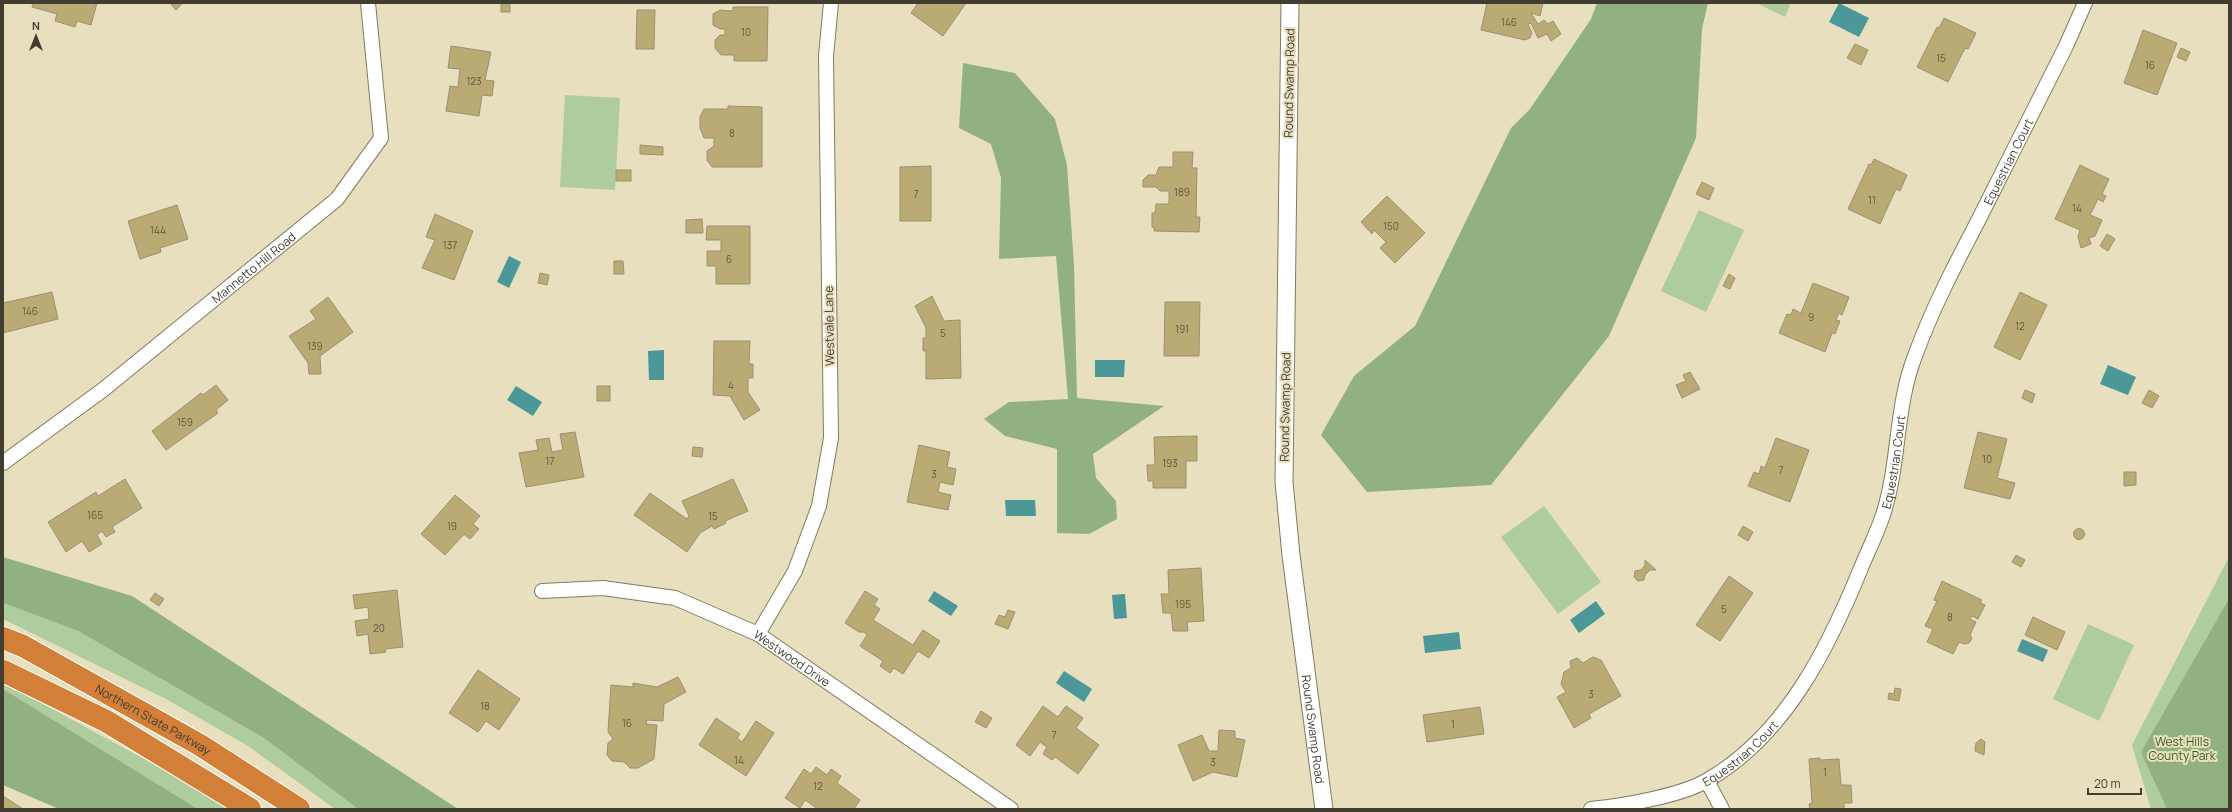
<svg xmlns="http://www.w3.org/2000/svg" width="2232" height="812" font-family="Manrope,sans-serif">
<style>
.green{fill:#aecc9d}
.forest{fill:#92b181}
.water{fill:#4c9797}
.building{fill:#baaa74;stroke:#999173}
.lines{fill:none;stroke-linecap:round;stroke-linejoin:round}
.minor-casing{stroke:#827a5d;stroke-width:16}
.tertiary-casing{stroke:#827a5d;stroke-width:19}
.motorway-casing{stroke:#fff;stroke-width:24}
.minor{stroke:#fff;stroke-width:14}
.tertiary{stroke:#fff;stroke-width:17}
.motorway{stroke:#d27f38;stroke-width:22}
.labels{text-anchor:middle;dominant-baseline:central;stroke-width:4;stroke-linejoin:round;paint-order:stroke}
.number-label{font-size:10px;fill:#5f5841}
.street-label{font-size:12px;fill:#413d30;stroke:#e8dfbf}
.park-label{font-size:12px;fill:#375d1b;stroke:#e8dfbf}
</style>
<rect width="100%" height="100%" fill="#e8dfbf"/>
<g class="green">
<polygon points="1756,3 1791,3 1785,17"/>
<polygon points="565,95 620,98 615,190 560,187"/>
<polygon points="1699,210 1744,230 1706,312 1661,291"/>
<polygon points="1544,506 1601,582 1558,614 1501,537"/>
<polygon points="2229,557 2229,809 2151,809 2132,745"/>
<polygon points="3,603 78,631 264,738 358,809 335,809 248,746 166,699 3,619"/>
<polygon points="2088,624 2134,645 2099,721 2053,699"/>
<polygon points="3,682 166,771 227,809 198,809 3,689"/>
</g>
<g class="forest">
<polygon points="1597,3 1708,3 1702,29 1696,138 1609,336 1491,485 1367,492 1321,435 1354,376 1415,326 1511,128 1530,109 1591,19"/>
<polygon points="963,63 1015,73 1055,119 1067,165 1074,265 1077,398 1164,406 1093,454 1096,478 1116,501 1117,519 1089,534 1057,533 1057,449 1005,436 984,419 1009,402 1068,399 1056,256 999,259 1001,178 991,144 959,128"/>
<polygon points="3,557 132,596 458,809 358,809 264,738 78,631 3,603"/>
<polygon points="2229,599 2229,809 2167,809 2141,752"/>
<polygon points="3,689 198,809 59,809 3,785"/>
</g>
<g class="water">
<polygon points="1839,3 1869,18 1859,37 1829,22"/>
<polygon points="509,256 521,262 509,288 497,282"/>
<polygon points="664,350 664,380 649,380 648,351"/>
<polygon points="1095,360 1125,360 1124,377 1095,377"/>
<polygon points="2108,365 2136,377 2128,395 2100,384"/>
<polygon points="516,386 542,402 533,416 507,400"/>
<polygon points="1005,500 1035,500 1036,516 1006,516"/>
<polygon points="934,591 958,606 951,616 928,601"/>
<polygon points="1125,594 1127,618 1114,619 1112,595"/>
<polygon points="1596,601 1605,614 1579,633 1570,620"/>
<polygon points="1459,632 1461,649 1425,653 1423,636"/>
<polygon points="2022,639 2048,650 2043,662 2017,651"/>
<polygon points="1064,671 1092,689 1084,702 1056,683"/>
</g>
<g class="building">
<polygon points="33,3 97,3 91,25 77,21 75,27 55,21 57,14 32,7"/>
<polygon points="170,3 183,3 176,10"/>
<rect x="501" y="3" width="9" height="9"/>
<polygon points="918,3 966,3 943,36 911,13"/>
<polygon points="1487,3 1543,3 1540,16 1531,13 1538,24 1544,20 1548,24 1553,21 1561,34 1551,41 1547,34 1538,38 1531,23 1528,24 1532,33 1530,38 1525,40 1481,30"/>
<polygon points="733,7 768,7 767,61 734,61 734,55 721,55 715,48 715,40 720,35 725,35 725,29 720,29 713,25 713,14 720,10 733,11"/>
<polygon points="637,10 655,10 654,49 636,49"/>
<polygon points="1944,18 1976,33 1968,49 1965,48 1948,82 1917,67 1937,27 1939,28"/>
<polygon points="2143,30 2177,43 2157,95 2124,83"/>
<polygon points="1855,44 1868,50 1861,65 1847,58"/>
<polygon points="451,46 491,52 485,80 494,81 492,96 482,95 479,116 446,111 450,86 458,87 460,69 448,68"/>
<polygon points="2181,48 2190,52 2186,61 2177,57"/>
<polygon points="728,106 762,107 762,167 712,167 707,160 707,151 714,146 714,138 704,138 700,128 700,117 704,109 728,109"/>
<polygon points="640,145 663,147 663,155 640,154"/>
<polygon points="1173,152 1193,152 1192,168 1197,168 1196,217 1200,217 1199,232 1154,231 1154,227 1152,227 1152,213 1155,213 1156,204 1169,204 1169,193 1168,191 1160,191 1156,187 1143,187 1143,180 1148,175 1156,175 1159,167 1173,167"/>
<polygon points="1874,159 1907,175 1900,191 1896,189 1880,224 1848,209 1869,164 1871,165"/>
<polygon points="2080,165 2109,179 2102,194 2106,196 2103,202 2098,199 2090,215 2102,220 2095,236 2089,238 2091,244 2081,248 2078,237 2080,230 2055,219"/>
<polygon points="931,166 931,221 900,221 900,167"/>
<rect x="616" y="170" width="15" height="11"/>
<polygon points="1702,182 1714,188 1709,200 1696,194"/>
<polygon points="1387,196 1425,233 1395,263 1380,248 1386,242 1374,230 1372,234 1361,222"/>
<polygon points="177,205 188,239 160,248 161,252 140,259 128,221"/>
<polygon points="435,214 473,231 454,280 422,268 435,240 426,237"/>
<polygon points="702,219 703,233 686,233 686,220"/>
<polygon points="707,226 750,226 750,284 716,284 716,266 707,266 707,251 721,251 721,240 706,240"/>
<polygon points="2107,234 2115,239 2108,251 2100,246"/>
<polygon points="614,261 623,261 624,274 614,274"/>
<polygon points="540,273 549,275 547,285 538,283"/>
<polygon points="1729,274 1735,278 1730,289 1723,286"/>
<polygon points="1813,283 1849,297 1842,315 1839,313 1836,320 1840,321 1835,334 1832,333 1825,352 1779,333 1787,314 1791,315 1793,309 1801,313"/>
<polygon points="52,292 58,319 3,333 3,303"/>
<polygon points="2020,292 2047,305 2020,360 1994,347"/>
<polygon points="932,296 944,321 960,320 961,378 926,379 926,351 923,351 923,338 926,338 926,328 915,306"/>
<polygon points="328,297 353,332 320,356 321,374 309,374 308,363 289,336 316,319 310,311"/>
<polygon points="1165,302 1200,302 1199,356 1164,356"/>
<polygon points="714,341 750,341 749,364 753,364 753,378 748,378 748,392 760,410 744,420 730,396 713,395"/>
<polygon points="1690,372 1700,389 1682,398 1676,385 1686,381 1683,375"/>
<polygon points="216,385 228,400 216,410 218,413 166,450 152,431 201,393 203,395"/>
<rect x="597" y="386" width="13" height="15"/>
<polygon points="2025,390 2035,394 2032,403 2022,398"/>
<polygon points="2149,390 2159,396 2152,408 2142,403"/>
<polygon points="575,432 584,477 526,487 519,453 538,450 536,440 549,438 552,452 563,450 560,434"/>
<polygon points="1978,432 2007,439 1997,478 2015,483 2010,499 1964,488"/>
<polygon points="1197,436 1197,461 1186,461 1186,488 1153,488 1153,481 1148,481 1147,465 1155,465 1154,437"/>
<polygon points="1776,438 1809,450 1790,502 1748,486 1754,472 1759,474 1761,466 1765,468"/>
<polygon points="919,445 950,452 947,467 956,469 953,485 940,482 938,492 951,495 948,510 907,502"/>
<polygon points="693,447 703,448 702,457 692,456"/>
<polygon points="2124,472 2136,472 2136,485 2124,486"/>
<polygon points="125,479 142,508 112,527 115,532 106,537 102,531 97,535 102,544 89,552 82,541 66,552 48,522 96,492 98,496"/>
<polygon points="733,479 748,511 725,521 726,523 714,529 712,526 700,533 687,552 634,515 650,493 687,519 689,516 682,501"/>
<polygon points="455,495 480,516 473,524 479,529 470,539 464,534 445,555 421,534"/>
<polygon points="1743,526 1753,532 1748,541 1738,535"/>
<circle cx="2079" cy="534" r="5.5"/>
<polygon points="2016,555 2025,560 2021,567 2012,562"/>
<polygon points="1645,560 1656,570 1650,570 1645,575 1644,580 1638,581 1634,577 1635,571 1641,570 1645,565"/>
<polygon points="1201,568 1204,621 1187,622 1188,631 1173,631 1171,613 1163,613 1161,594 1169,594 1168,570"/>
<polygon points="1729,576 1753,593 1720,641 1696,625"/>
<polygon points="1942,581 1982,600 1980,603 1985,605 1978,619 1972,616 1970,619 1976,622 1970,635 1972,638 1969,643 1964,644 1959,642 1953,654 1927,642 1933,629 1925,626 1937,601 1934,600"/>
<polygon points="397,590 403,647 385,649 386,652 370,654 368,634 357,636 355,621 369,619 368,607 355,609 353,595"/>
<polygon points="865,591 878,599 874,605 880,609 873,620 913,645 923,630 940,641 929,658 918,651 903,674 894,668 890,673 880,666 883,661 860,646 867,635 864,632 859,632 845,623"/>
<polygon points="155,593 164,599 159,606 150,600"/>
<polygon points="1008,610 1015,612 1008,629 995,624 999,615 1005,617"/>
<polygon points="2033,617 2065,632 2057,650 2025,635"/>
<polygon points="1593,657 1601,660 1621,696 1589,714 1591,718 1574,728 1557,697 1566,692 1561,684 1564,672 1571,668 1570,661 1577,658 1583,663"/>
<polygon points="478,670 520,699 499,730 486,721 478,732 449,713"/>
<polygon points="678,677 686,692 664,704 663,721 647,720 646,724 657,725 654,759 638,768 630,768 624,762 612,761 607,755 608,743 613,739 608,732 611,685 633,687 633,683 657,687"/>
<polygon points="1895,688 1901,689 1899,701 1888,699 1889,693 1894,694"/>
<polygon points="1043,706 1058,717 1066,706 1083,718 1076,728 1099,745 1078,774 1055,757 1052,760 1043,754 1047,747 1040,742 1030,756 1016,745"/>
<polygon points="1480,707 1484,734 1427,742 1423,715"/>
<polygon points="981,711 992,718 986,728 975,722"/>
<polygon points="716,718 740,734 737,738 742,742 756,721 774,733 746,776 699,745"/>
<polygon points="1219,730 1235,731 1235,738 1245,740 1237,777 1213,772 1193,781 1178,745 1202,735 1209,751 1218,751"/>
<polygon points="1981,739 1985,742 1984,755 1975,751 1976,743"/>
<polygon points="1820,758 1820,760 1839,759 1841,785 1851,785 1852,803 1844,803 1844,809 1810,809 1809,804 1812,803 1809,759"/>
<polygon points="816,767 827,775 831,769 841,776 837,783 860,800 854,809 818,809 805,800 800,808 785,798 804,769 811,774"/>
<polygon points="3,796 23,809 3,809"/>
</g>
<g class="lines">
<g class="minor-casing">
<g id="minor">
<path id="s1" d="M3,463l101,-74 233,-190 44,-61 -13,-135"/>
<path id="s2" d="M542,591l61,-3 72,10 83,36 253,175"/>
<polyline points="758,634 795,571 819,506 831,438 826,56 831,3"/>
<polyline points="1707,781 1722,809"/>
<path id="s3" d="M1591,809c30,-3 89,-13 115,-28 79,-45 122,-132 155,-213 7,-17 16,-35 22,-53 17,-52 12,-108 32,-159 17,-47 40,-91 63,-135 29,-58 59,-117 88,-175l19,-43"/>
</g>
</g>
<g class="tertiary-casing">
<g id="tertiary">
<path id="s4" d="M1290,3l-6,479 7,73 33,254"/>
</g>
</g>
<g class="motorway-casing">
<g id="motorway">
<path id="s5" d="M3,638l20,8 177,99 99,64"/>
<polyline points="3,671 106,721 250,809"/>
</g>
</g>
<use href="#minor" class="minor"/>
<use href="#tertiary" class="tertiary"/>
<use href="#motorway" class="motorway"/>
</g>
<g class="labels">
<g class="number-label">
<text x="1509" y="22">146</text>
<text x="746" y="32">10</text>
<text x="1941" y="58">15</text>
<text x="2150" y="65">16</text>
<text x="474" y="81">123</text>
<text x="732" y="133">8</text>
<text x="1182" y="192">189</text>
<text x="916" y="194">7</text>
<text x="1872" y="200">11</text>
<text x="2077" y="208">14</text>
<text x="1391" y="226">150</text>
<text x="158" y="230">144</text>
<text x="450" y="245">137</text>
<text x="729" y="259">6</text>
<text x="30" y="311">146</text>
<text x="1811" y="317">9</text>
<text x="2020" y="326">12</text>
<text x="1182" y="329">191</text>
<text x="943" y="333">5</text>
<text x="315" y="346">139</text>
<text x="731" y="385">4</text>
<text x="185" y="422">159</text>
<text x="1987" y="459">10</text>
<text x="550" y="461">17</text>
<text x="1170" y="463">193</text>
<text x="1781" y="470">7</text>
<text x="934" y="474">3</text>
<text x="95" y="515">165</text>
<text x="713" y="516">15</text>
<text x="452" y="526">19</text>
<text x="1183" y="604">195</text>
<text x="1724" y="609">5</text>
<text x="1950" y="617">8</text>
<text x="379" y="628">20</text>
<text x="1591" y="694">3</text>
<text x="485" y="706">18</text>
<text x="627" y="723">16</text>
<text x="1453" y="724">1</text>
<text x="1054" y="735">7</text>
<text x="739" y="760">14</text>
<text x="1213" y="762">3</text>
<text x="1825" y="772">1</text>
<text x="818" y="786">12</text>
</g>
<g class="street-label">
<text transform="translate(1289 83) rotate(-89)">Round Swamp Road</text>
<text stroke="none"><textPath href="#s3" startOffset="823">Equestrian Court</textPath></text>
<text stroke="none"><textPath href="#s1" startOffset="318">Mannetto Hill Road</textPath></text>
<text transform="translate(829 326) rotate(-91)">Westvale Lane</text>
<text transform="translate(1285 407) rotate(-89)">Round Swamp Road</text>
<text stroke="none"><textPath href="#s3" startOffset="499">Equestrian Court</textPath></text>
<text stroke="none"><textPath href="#s2" startOffset="266">Westwood Drive</textPath></text>
<text stroke="none"><textPath href="#s5" startOffset="171">Northern State Parkway</textPath></text>
<text stroke="none"><textPath href="#s4" startOffset="728">Round Swamp Road</textPath></text>
<text stroke="none"><textPath href="#s3" startOffset="163">Equestrian Court</textPath></text>
</g>
<g class="park-label">
<text x="2182" y="741">West Hills<tspan x="2182" dy="14">County Park</tspan></text>
</g>
</g>
<rect width="2232" height="812" fill="none" stroke="#413d30" stroke-width="8"/>
<g transform="translate(36 36)" stroke="#e8dfbf" stroke-width="3" paint-order="stroke">
<path d="M0-3L7 15L0 10L-7 15Z" fill="#413d30"/>
<text y="-6" font-size="11" font-weight="bold" text-anchor="middle" fill="#413d30">N</text>
</g>
<path d="M2088 788v6h53v-6" fill="none" stroke="#413d30" stroke-width="2"/>
<text x="2094" y="788" font-size="12" fill="#413d30" stroke="#e8dfbf" stroke-width="3" paint-order="stroke">20 m</text>
</svg>
